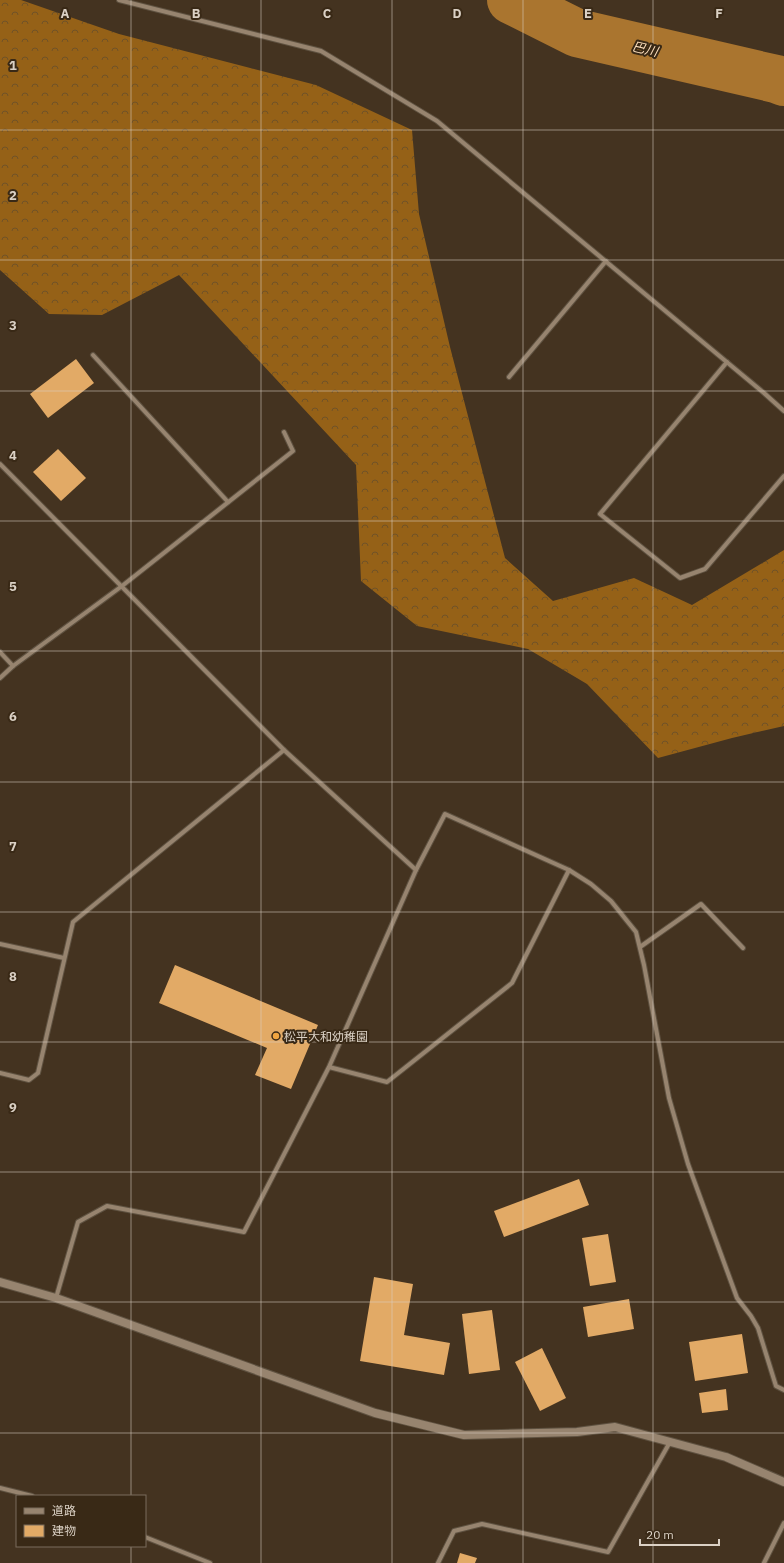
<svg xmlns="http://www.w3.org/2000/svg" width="784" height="1563" font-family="'IBM Plex Sans','Noto Sans JP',sans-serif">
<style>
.forest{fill:url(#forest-crowns)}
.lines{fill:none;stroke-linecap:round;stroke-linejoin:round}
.river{stroke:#aa752f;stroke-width:48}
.building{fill:#e2aa66}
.street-casing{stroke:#5f5241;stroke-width:6}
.secondary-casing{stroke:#5f5241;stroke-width:10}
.street{stroke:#97846f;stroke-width:4}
.secondary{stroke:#97846f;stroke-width:8}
.grid{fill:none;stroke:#dbd1c5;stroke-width:1;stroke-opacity:0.55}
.poi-dot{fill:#f1a540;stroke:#392916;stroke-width:1.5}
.labels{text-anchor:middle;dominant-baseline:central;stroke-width:4;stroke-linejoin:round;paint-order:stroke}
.poi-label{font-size:12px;fill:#dbd1c5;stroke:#392916;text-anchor:start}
.water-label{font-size:13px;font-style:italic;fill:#fddfbd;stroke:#392916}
.grid-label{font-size:13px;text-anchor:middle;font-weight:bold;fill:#dbd1c5;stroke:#392916;stroke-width:4;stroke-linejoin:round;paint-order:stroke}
</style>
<defs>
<pattern id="forest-crowns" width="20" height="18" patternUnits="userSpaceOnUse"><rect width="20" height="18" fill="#956117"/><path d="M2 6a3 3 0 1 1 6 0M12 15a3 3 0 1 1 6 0" fill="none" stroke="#705227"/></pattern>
</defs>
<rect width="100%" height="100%" fill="#443320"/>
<polygon class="forest" points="0,0 21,0 119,34 316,85 412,130 419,214 450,347 505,558 553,601 634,578 692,605 784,550 784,726 732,738 658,758 587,684 528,649 417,626 361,581 356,465 179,275 102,315 49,314 0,270"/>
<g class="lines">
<polyline class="river" points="511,0 577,33 776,79 784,82"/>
</g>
<g class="building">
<polygon points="76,359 94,383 48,418 30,394"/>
<polygon points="58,449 86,478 61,501 33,472"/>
<polygon points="175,965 318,1025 291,1089 255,1075 267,1048 159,1003"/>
<polygon points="579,1179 589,1205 504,1237 494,1211"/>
<polygon points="608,1234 616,1282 590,1286 582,1238"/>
<polygon points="374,1277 413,1284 404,1335 450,1343 444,1375 360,1361"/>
<polygon points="629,1299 634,1329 588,1337 583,1307"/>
<polygon points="492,1310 500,1370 469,1374 462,1314"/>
<polygon points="742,1334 748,1373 695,1381 689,1342"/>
<polygon points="542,1348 566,1398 540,1411 515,1362"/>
<polygon points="726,1389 728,1410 702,1413 699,1393"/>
<polygon points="460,1553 477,1558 475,1563 457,1563"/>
</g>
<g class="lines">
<g class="street-casing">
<g id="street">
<polyline points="119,0 321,51 437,121 764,393 784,411"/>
<polyline points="93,355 228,502"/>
<polyline points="727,362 600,514 680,578 705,569 784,476"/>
<polyline points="509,377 606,261"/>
<polyline points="0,464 284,750 416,870"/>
<polyline points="0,652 13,666"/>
<polyline points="0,678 13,666 122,586 293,451 284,432"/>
<polyline points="569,870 591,884 611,901 636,932 644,965 669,1098 688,1164 737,1298 751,1316 758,1328 776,1386 784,1390"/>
<polyline points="0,944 64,958"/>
<polyline points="640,947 701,904 743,948"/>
<polyline points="0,1073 29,1080 38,1073 73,922 284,750"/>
<polyline points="56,1298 78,1222 107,1206 244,1232 329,1067 416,870 445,814 569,870 512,983 387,1082 329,1067"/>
<polyline points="0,1488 32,1496"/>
<polyline points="145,1537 210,1563"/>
<polyline points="438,1563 454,1531 482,1524 608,1552 670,1442"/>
<polyline points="764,1563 784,1523"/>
</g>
</g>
<g class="secondary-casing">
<polyline id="secondary" points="0,1282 56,1298 375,1413 464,1435 577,1432 615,1427 726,1457 784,1482"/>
</g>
<use href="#street" class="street"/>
<use href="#secondary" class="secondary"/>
</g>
<path class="grid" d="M131,0v1496M261,0v1563M392,0v1563M523,0v1563M653,0v1563M0,130h784M0,260h784M0,391h784M0,521h784M0,651h784M0,782h784M0,912h784M0,1042h784M0,1172h784M0,1302h784M0,1433h784M131,1546v17"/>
<circle class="poi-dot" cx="276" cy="1036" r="4"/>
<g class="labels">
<g class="poi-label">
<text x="284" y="1036">松平大和幼稚園</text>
</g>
<g class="water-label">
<text transform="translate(645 49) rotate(13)">巴川</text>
</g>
</g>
<g class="grid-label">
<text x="65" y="18">A</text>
<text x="196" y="18">B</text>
<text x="327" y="18">C</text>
<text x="457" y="18">D</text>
<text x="588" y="18">E</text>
<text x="719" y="18">F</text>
<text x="13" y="70">1</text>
<text x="13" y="200">2</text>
<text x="13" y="330">3</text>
<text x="13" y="460">4</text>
<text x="13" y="591">5</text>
<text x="13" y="721">6</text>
<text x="13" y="851">7</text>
<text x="13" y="981">8</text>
<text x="13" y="1112">9</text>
</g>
<rect x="16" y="1495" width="130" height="52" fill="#392916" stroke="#7a6c5c"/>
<rect x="24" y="1508" width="20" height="6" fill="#97846f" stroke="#7a6c5c"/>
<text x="52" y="1515" font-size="12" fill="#dbd1c5">道路</text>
<rect x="24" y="1525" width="20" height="12" fill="#e2aa66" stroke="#7a6c5c"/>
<text x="52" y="1535" font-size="12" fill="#dbd1c5">建物</text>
<path d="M640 1539v6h79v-6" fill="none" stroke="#dbd1c5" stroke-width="2"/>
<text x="646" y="1539" font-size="12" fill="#dbd1c5" stroke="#392916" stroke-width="3" paint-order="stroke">20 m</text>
</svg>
